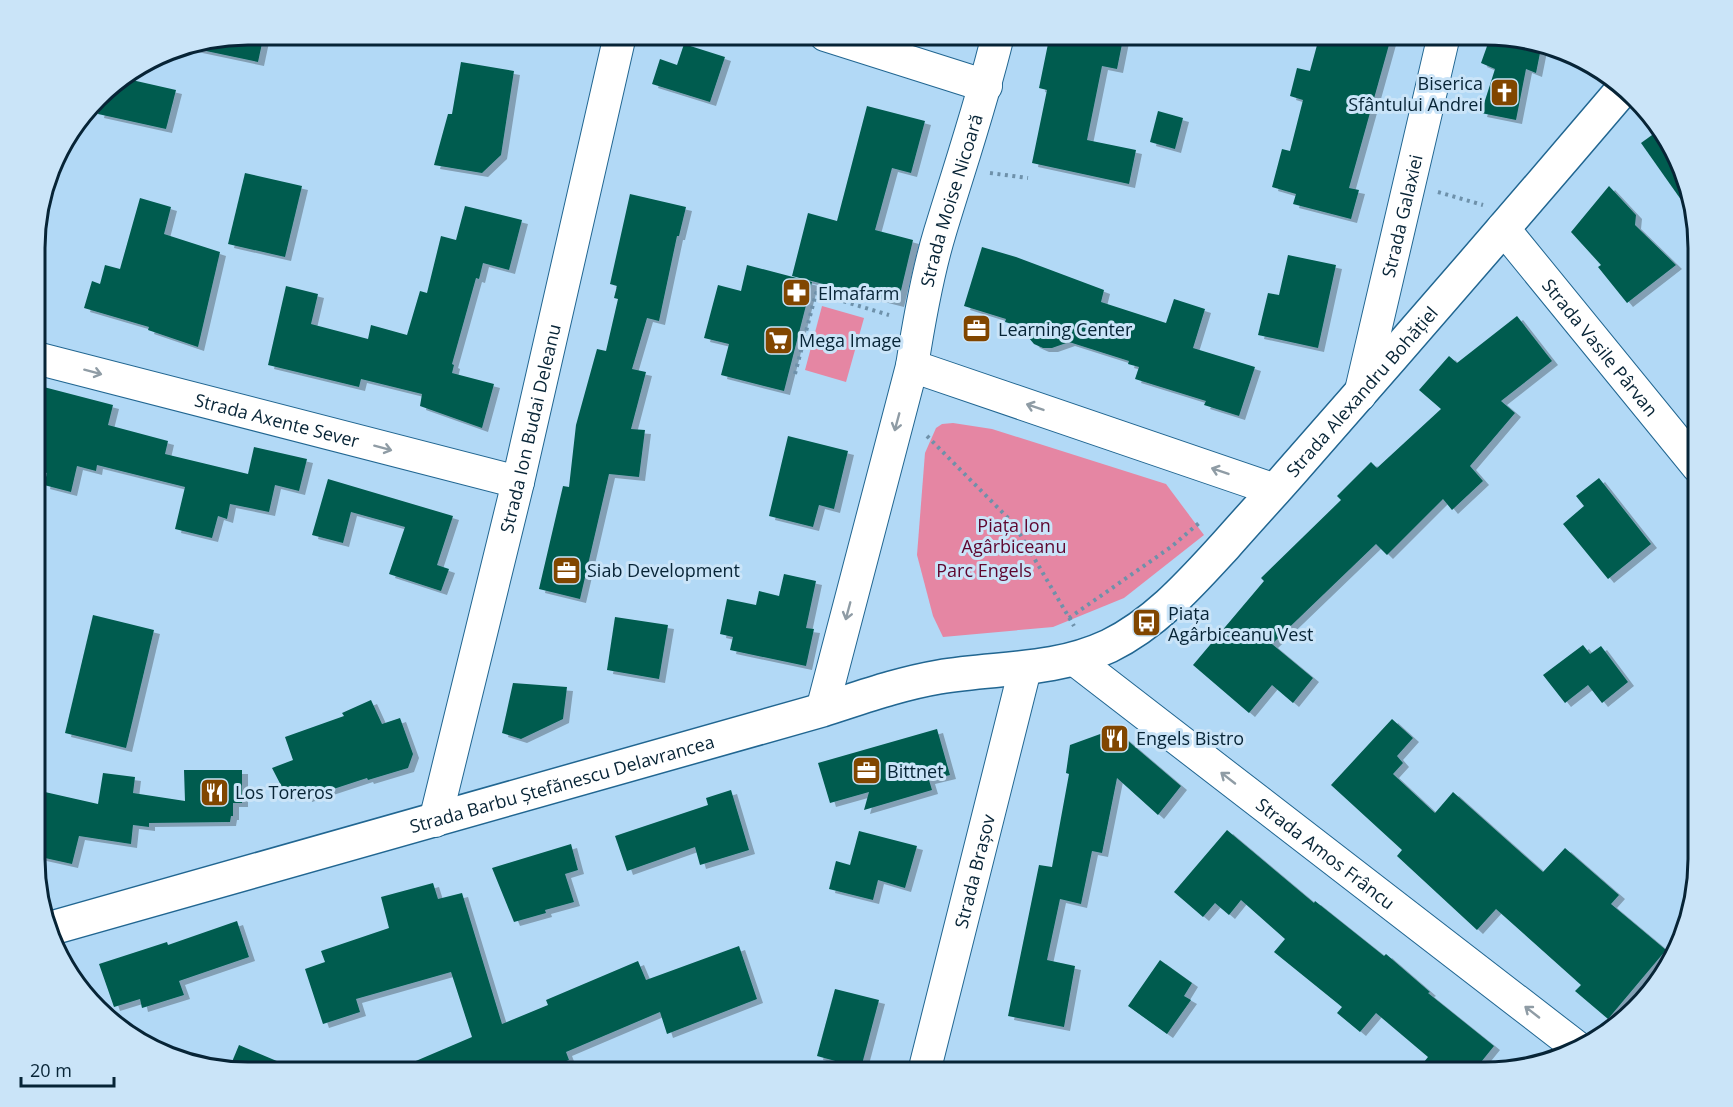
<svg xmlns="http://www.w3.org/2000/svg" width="1733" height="1107" viewBox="0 0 1733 1107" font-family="'Open Sans',sans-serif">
<defs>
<filter id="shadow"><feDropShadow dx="6" dy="4" stdDeviation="0" flood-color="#0004"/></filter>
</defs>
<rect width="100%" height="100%" fill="#b2d9f6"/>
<!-- green -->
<g fill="#e586a3">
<path d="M822 306 864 318 846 382 805 370Z"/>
<path d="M953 423 992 429 1166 484 1204 535 1124 598 1053 627 943 637 933 616 917 555 925 453 936 428 942 424Z"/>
</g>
<!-- building -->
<g fill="#005b4f" filter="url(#shadow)">
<path d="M248 34H264L258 62 187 47Z"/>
<path d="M1050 34H1124L1117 69 1102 66 1087 140 1136 150 1129 184 1032 163 1047 90 1039 88Z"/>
<path d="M1320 34H1392L1349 188 1359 190 1351 219 1293 204 1296 194 1272 187 1282 149 1290 151 1303 100 1290 96 1297 68 1310 71Z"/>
<path d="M1491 35 1542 43 1536 73 1526 69 1516 120 1481 113 1495 69 1481 63Z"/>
<path d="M684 44 725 57 710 102 652 84 660 59 677 65Z"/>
<path d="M461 62 514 71 501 155 482 173 434 165 448 114H452Z"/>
<path d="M123 78 176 90 166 129 98 114 103 93 107 88Z"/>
<path d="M867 106 925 121 911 173 892 168 875 230 913 240 898 303 792 276 808 213 837 221Z"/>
<path d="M1158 111 1183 118 1175 149 1150 142Z"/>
<path d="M1659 130 1670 141 1688 202 1684 204 1641 143Z"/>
<path d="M245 173 302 186 285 257 228 244Z"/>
<path d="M1609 186 1636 215 1635 225 1676 265 1627 303 1598 267 1601 265 1571 232Z"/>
<path d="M630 194 686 207 679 236H677L659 321 647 318 632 369 646 372 631 429 645 430 639 477 609 474 580 599 539 589 563 486 569 487 576 425 597 349 606 351 618 299 614 298 617 286 610 284Z"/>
<path d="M140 198 171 207 164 234 220 252 198 347 148 330 149 327 84 308 92 281 100 284 105 265 120 269Z"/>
<path d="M465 206 522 220 509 270 483 263 479 279 476 278 452 364 454 365 452 373 494 384 482 428 420 406 422 394 361 379 359 387 268 365 286 286 318 294 311 324 368 339 371 325 407 335 420 291 427 293 441 236 456 240Z"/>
<path d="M982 247 1016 257 1104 290 1101 302 1166 323 1174 299 1205 309 1193 348 1255 367 1239 416 1204 405 1206 401 1135 379 1139 367 1128 364 1129 361 1069 342 1052 348H1043L1034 344 1019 326 1005 322 1006 319 964 306Z"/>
<path d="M1288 255 1336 265 1318 348 1258 335 1268 293 1279 295Z"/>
<path d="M747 265 812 282 784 391 721 375 729 344 704 338 718 285 741 291Z"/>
<path d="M1517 316 1552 361 1501 401 1515 413 1470 466 1483 481 1452 510 1443 499 1387 555 1376 544 1272 644 1313 678 1293 703 1272 685 1249 713 1193 665 1264 581 1261 578 1341 500 1337 496 1371 462 1377 468 1441 409 1419 390 1449 356 1457 363Z"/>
<path d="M36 385 113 405 108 425 168 441 165 454 248 474 254 447 307 459 299 491 275 485 269 512 230 504 227 519 218 516 212 538 175 529 185 487 97 465 96 471 77 466 71 492 44 485 47 473 36 470Z"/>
<path d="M788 436 848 451 834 509 819 505 813 527 769 516Z"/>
<path d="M1599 478 1651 544 1608 579 1563 524 1584 506 1576 496Z"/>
<path d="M328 479 453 516 437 565 449 569 441 591 389 574 405 527 351 512 343 543 312 535Z"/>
<path d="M784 574 816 581 806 628 814 629 806 666 730 650 733 637 720 634 727 599 756 605 759 591 779 596Z"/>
<path d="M93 615 154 630 126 748 65 733Z"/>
<path d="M615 617 668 625 659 679 607 670Z"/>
<path d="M1583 645 1590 654 1601 646 1628 682 1602 703 1588 685 1565 703 1543 675Z"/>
<path d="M513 683 567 687 563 719 521 739 502 733Z"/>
<path d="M371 700 382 724 400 718 413 754 408 768 368 780 367 778 306 798 304 792 287 797 272 768 293 760 285 737 344 716 342 713Z"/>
<path d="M1392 719 1413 738 1397 756 1403 763 1393 774 1435 813 1453 792 1543 872 1565 848 1619 895 1611 904 1666 950 1608 1019 1575 991 1581 985 1496 909 1477 930 1397 856 1402 850 1331 785Z"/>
<path d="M937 729 950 775 929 780 932 790 864 810 869 792 830 803 818 763Z"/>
<path d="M1114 729 1181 786 1158 815 1117 778 1102 853 1092 851 1081 904 1060 899 1047 960 1075 966 1064 1027 1008 1016 1039 865 1052 867 1069 774 1066 773 1070 745Z"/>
<path d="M184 770H242V803H233V816H231L230 822 149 823V827L133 825 131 844 79 836 72 864 36 856V790L98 804 103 773 135 777 133 793 185 801Z"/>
<path d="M731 790 749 850 700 865 695 847 627 871 615 836 708 805 706 798Z"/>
<path d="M1227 830 1314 903 1315 901 1384 956 1386 954 1430 992 1428 993 1494 1046 1473 1072H1416L1428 1057 1376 1013 1360 1032 1337 1013 1342 1007 1274 952 1285 939 1241 900 1229 915 1215 903 1203 917 1174 892Z"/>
<path d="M859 831 917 846 905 888 878 880 873 900 829 889 836 861 850 865Z"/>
<path d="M571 844 578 870 565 874 574 902 545 910 546 913 514 922 492 868Z"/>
<path d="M433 883 438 899 462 893 502 1024 548 1005 546 1000 638 961 646 980 739 946 757 999 667 1034 660 1012 566 1052 569 1060 537 1072H390L472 1037 451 972 356 999 360 1012 323 1024 305 969 325 962 321 951 389 928 381 897Z"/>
<path d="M237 921 249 957 179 981 184 995 142 1008 140 999 114 1007 99 964 167 942 168 945Z"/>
<path d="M1160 960 1192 983 1184 996 1191 1000 1167 1034 1128 1006Z"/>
<path d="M835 989 879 1000 861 1068 817 1056Z"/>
<path d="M239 1045 303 1072H248L229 1069Z"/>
</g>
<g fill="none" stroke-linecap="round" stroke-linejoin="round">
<defs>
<g id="street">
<path d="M825 35 986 86"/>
<path id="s1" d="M1503 228 1698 467"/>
<path id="s2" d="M36 358 518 482"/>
<path d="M912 366 1275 490"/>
<path id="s3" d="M1360 395 1444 35"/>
<path id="s4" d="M1074 659 1578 1048"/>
<path id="s5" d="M822 710 912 366C919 321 927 275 940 232 960 166 982 102 998 35"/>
<path id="s6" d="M435 821 518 482 620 35"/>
<path id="s7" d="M924 1072 1025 669"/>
</g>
<g id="secondary">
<path id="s8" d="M52 928 822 710C860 698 898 684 939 677 998 667 1053 672 1109 646 1156 623 1191 583 1225 546 1247 521 1270 496 1292 471 1403 345 1513 218 1622 90"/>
</g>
</defs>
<!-- street casing -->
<use href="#street" stroke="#216691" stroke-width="34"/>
<!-- secondary casing -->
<use href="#secondary" stroke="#216691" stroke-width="36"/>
<!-- path -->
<g stroke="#6e91aa" stroke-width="4" stroke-dasharray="3 4.5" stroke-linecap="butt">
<path d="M990 173 1028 178"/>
<path d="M1438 192 1483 205"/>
<path d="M795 374 816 293 889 315"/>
<path d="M927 436 1014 524 1074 626"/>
<path d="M1069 618 1171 547 1199 523"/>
</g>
<!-- street -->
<use href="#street" stroke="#fff" stroke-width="32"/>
<!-- secondary -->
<use href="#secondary" stroke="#fff" stroke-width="33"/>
</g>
<!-- one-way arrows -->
<defs><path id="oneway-shaft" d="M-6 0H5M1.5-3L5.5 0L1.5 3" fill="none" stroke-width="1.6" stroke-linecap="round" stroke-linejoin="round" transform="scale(1.5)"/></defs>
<g stroke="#8f9ca5">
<use href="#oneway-shaft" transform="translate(93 372) rotate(15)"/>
<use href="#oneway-shaft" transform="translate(1035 407) rotate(-161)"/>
<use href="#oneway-shaft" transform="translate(897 422) rotate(105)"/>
<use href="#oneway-shaft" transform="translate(383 448) rotate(15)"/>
<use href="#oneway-shaft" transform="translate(1220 471) rotate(-161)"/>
<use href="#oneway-shaft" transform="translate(848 611) rotate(105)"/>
<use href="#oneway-shaft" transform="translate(1228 778) rotate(-142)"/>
<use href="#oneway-shaft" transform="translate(1532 1012) rotate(-142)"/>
</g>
<!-- icons -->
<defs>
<symbol id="church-square" viewBox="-11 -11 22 22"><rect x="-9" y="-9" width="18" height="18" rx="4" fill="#814600" stroke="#cae4f8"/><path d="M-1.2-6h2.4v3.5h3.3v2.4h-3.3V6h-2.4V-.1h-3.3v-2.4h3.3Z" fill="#fff"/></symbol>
<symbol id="pharmacy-square" viewBox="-11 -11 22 22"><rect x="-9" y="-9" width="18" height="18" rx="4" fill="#814600" stroke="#cae4f8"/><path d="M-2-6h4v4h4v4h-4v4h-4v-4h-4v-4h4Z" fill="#fff"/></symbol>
<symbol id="office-square" viewBox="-11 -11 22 22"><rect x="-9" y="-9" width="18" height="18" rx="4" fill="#814600" stroke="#cae4f8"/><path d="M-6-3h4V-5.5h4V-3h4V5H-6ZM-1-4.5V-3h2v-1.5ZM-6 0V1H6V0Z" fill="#fff"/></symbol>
<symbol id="supermarket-square" viewBox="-11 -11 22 22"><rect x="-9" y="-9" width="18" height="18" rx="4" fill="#814600" stroke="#cae4f8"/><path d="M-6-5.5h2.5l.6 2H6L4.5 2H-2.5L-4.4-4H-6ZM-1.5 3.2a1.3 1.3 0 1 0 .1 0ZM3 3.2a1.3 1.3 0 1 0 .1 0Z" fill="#fff"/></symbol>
<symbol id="bus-square" viewBox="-11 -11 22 22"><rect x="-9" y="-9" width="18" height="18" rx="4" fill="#814600" stroke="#cae4f8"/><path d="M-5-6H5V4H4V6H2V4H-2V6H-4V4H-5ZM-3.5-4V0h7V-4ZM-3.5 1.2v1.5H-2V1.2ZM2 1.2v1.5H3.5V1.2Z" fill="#fff"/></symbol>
<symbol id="restaurant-square" viewBox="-11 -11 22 22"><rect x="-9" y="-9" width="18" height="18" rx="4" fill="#814600" stroke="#cae4f8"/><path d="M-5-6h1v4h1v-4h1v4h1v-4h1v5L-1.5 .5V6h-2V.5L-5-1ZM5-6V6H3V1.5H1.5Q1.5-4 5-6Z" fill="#fff"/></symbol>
</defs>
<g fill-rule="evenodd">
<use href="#church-square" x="1488" y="76" width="33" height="33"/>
<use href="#pharmacy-square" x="780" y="276" width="33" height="33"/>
<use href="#office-square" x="960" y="312" width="33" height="33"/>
<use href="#supermarket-square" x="762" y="324" width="33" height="33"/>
<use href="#office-square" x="550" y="554" width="33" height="33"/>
<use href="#bus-square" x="1130" y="606" width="33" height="33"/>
<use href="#restaurant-square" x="1098" y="722" width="33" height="33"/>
<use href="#office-square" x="850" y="754" width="33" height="33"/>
<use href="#restaurant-square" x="198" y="776" width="33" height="33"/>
</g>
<g text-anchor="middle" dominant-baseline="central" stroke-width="6" stroke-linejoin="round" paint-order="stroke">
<!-- poi labels -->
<g font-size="18" fill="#072436" stroke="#cae4f8" text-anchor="start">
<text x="1483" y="83" text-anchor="end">Biserica<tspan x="1483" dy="21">Sfântului Andrei</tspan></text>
<text x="818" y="293">Elmafarm</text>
<text x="998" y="329">Learning Center</text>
<text x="799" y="340">Mega Image</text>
<text x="587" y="570">Siab Development</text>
<text x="1168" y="613">Piața<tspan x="1168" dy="21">Agârbiceanu Vest</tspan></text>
<text x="1136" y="738">Engels Bistro</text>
<text x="887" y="771">Bittnet</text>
<text x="235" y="792">Los Toreros</text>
</g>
<!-- street labels -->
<g font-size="18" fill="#072436" stroke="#cae4f8">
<text stroke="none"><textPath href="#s5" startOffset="526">Strada Moise Nicoară</textPath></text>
<text stroke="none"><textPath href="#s3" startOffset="184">Strada Galaxiei</textPath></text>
<text stroke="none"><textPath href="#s1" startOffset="154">Strada Vasile Pârvan</textPath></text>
<text stroke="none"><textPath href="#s8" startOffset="1456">Strada Alexandru Bohățiel</textPath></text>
<text stroke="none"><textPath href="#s2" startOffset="249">Strada Axente Sever</textPath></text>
<text stroke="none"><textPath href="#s6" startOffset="404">Strada Ion Budai Deleanu</textPath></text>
<text stroke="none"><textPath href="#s8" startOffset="530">Strada Barbu Ștefănescu Delavrancea</textPath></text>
<text stroke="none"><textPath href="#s4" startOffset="318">Strada Amos Frâncu</textPath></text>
<text stroke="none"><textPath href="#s7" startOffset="207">Strada Brașov</textPath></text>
</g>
<!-- park labels -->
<g font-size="18" fill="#5e062f" stroke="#cae4f8">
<text x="1014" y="525">Piața Ion<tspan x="1014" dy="21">Agârbiceanu</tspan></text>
<text x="984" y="570">Parc Engels</text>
</g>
</g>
<!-- crop -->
<path d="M0 0H1733V1107H0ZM248 45H1485A203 203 0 0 1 1688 248V859A203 203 0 0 1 1485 1062H248A203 203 0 0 1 45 859V248A203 203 0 0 1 248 45Z" fill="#cae4f8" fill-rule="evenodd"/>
<path fill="none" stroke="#072436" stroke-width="3" d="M248 45H1485A203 203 0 0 1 1688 248V859A203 203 0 0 1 1485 1062H248A203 203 0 0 1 45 859V248A203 203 0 0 1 248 45Z"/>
<!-- scale -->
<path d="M21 1077v9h93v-9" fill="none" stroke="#072436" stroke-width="3"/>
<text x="30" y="1077" font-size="18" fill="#072436" stroke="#cae4f8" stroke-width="4.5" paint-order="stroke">20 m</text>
</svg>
